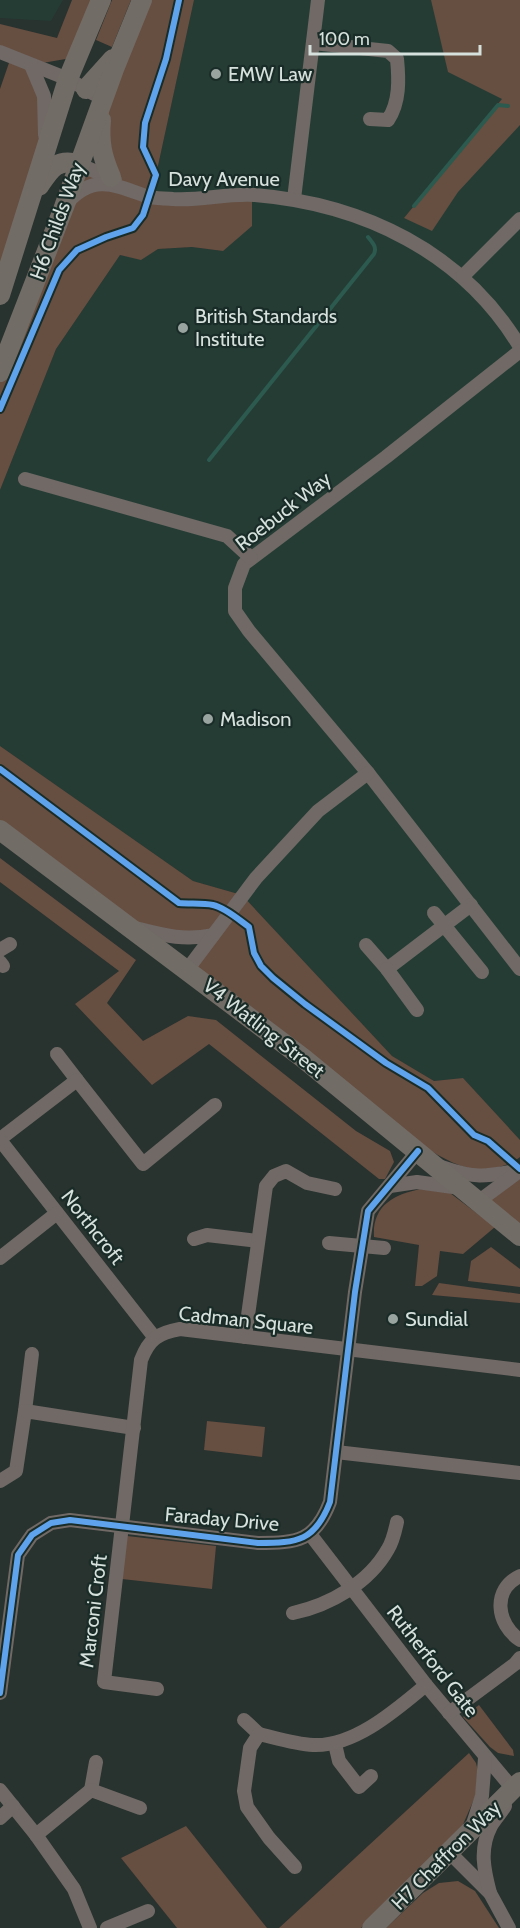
<svg xmlns="http://www.w3.org/2000/svg" width="520" height="1928" viewBox="0 0 520 1928" font-family="Cabin,sans-serif">
<rect width="100%" height="100%" fill="#28322f"/>
<!-- built -->
<g fill="#253c35">
<path d="M0 0H63L51 21 0 18Z"/>
<path d="M194 0H436L520 110V1140L463 1078 434 1081 392 1056 242 895 193 881 0 746V490L56 349 120 255 141 259 158 249 192 247 223 251 148 197 156 175Z"/>
</g>
<!-- green -->
<g fill="#664e41">
<path d="M72 0H101L77 57 31 65 46 112 0 295V89L11 57 0 52V24L57 38Z"/>
<path d="M112 0H131L112 47 96 40Z"/>
<path d="M142 0H194L156 175 149 197 252 195V226L223 251 192 247 158 249 141 260 120 255 56 349 0 490V371L78 164 110 177 99 141Z"/>
<path d="M431 0H520V125L458 192 432 231 404 218 502 99 448 72Z"/>
<path d="M0 746 193 881 242 895 392 1056 434 1081 463 1078 520 1140V1157C507 1167 484 1173 468 1168 426 1156 392 1119 358 1094 302 1052 244 1011 187 970L212 936 130 927 0 830Z"/>
<path d="M0 858 136 960 107 1003 143 1041 188 1016 216 1020 356 1131 390 1151 394 1162 385 1179H379L209 1044 152 1085 75 1004 119 971 0 882Z"/>
<path d="M520 1170V1236L479 1201Z"/>
<path d="M420 1189 450 1193 495 1227 463 1254 440 1251 437 1276 422 1286H415L419 1245 374 1237C372 1206 393 1195 420 1189Z"/>
<path d="M491 1247 520 1269V1287L468 1281 471 1261Z"/>
<path d="M439 1283 520 1294V1303L432 1295Z"/>
<path d="M207 1421 265 1427 262 1457 204 1450Z"/>
<path d="M127 1536 216 1546 212 1589 122 1579Z"/>
<path d="M479 1705 513 1750 514 1756 498 1753 490 1747 463 1717Z"/>
<path d="M469 1753 476 1763 479 1775 475 1797 461 1829 361 1928H279Z"/>
<path d="M186 1826 267 1928H177L121 1858Z"/>
<path d="M458 1881 475 1891 499 1928H386L423 1893 439 1883Z"/>
</g>
<g fill="none" stroke-linecap="round" stroke-linejoin="round">
<!-- stream -->
<g stroke="#2c5a4e" stroke-width="4">
<path d="M414 206 498 105 508 106"/>
<path d="M209 460 374 254C377 247 373 243 368 237"/>
</g>
<!-- street -->
<g stroke="#706965" stroke-width="14">
<path d="M313 43 388 51 397 59C399 79 400 102 388 120L370 119"/>
<path d="M0 52 68 79 94 94"/>
<path d="M31 65 44 96 45 135"/>
<path d="M78 164 115 180"/>
<path d="M294 199 318 0"/>
<path d="M68 202C93 174 115 185 146 196 154 199 164 198 173 199 200 201 228 193 255 195 363 204 463 252 520 347"/>
<path d="M463 276 520 219"/>
<path d="M520 351 386 457 244 564 235 588V611L249 631 368 773 520 969"/>
<path d="M25 479 227 536 251 558"/>
<path d="M434 913 482 972"/>
<path d="M135 928C163 935 183 941 213 935"/>
<path d="M366 945 387 969 471 905"/>
<path d="M0 950 10 944"/>
<path d="M0 962 3 966"/>
<path d="M387 969 417 1010"/>
<path d="M187 970 256 878 318 811 368 773"/>
<path d="M57 1054 77 1080"/>
<path d="M0 1139 77 1080 143 1164 215 1105"/>
<path d="M0 1140 155 1338"/>
<path d="M442 1167C477 1179 484 1177 520 1170"/>
<path d="M390 1186 417 1182 460 1188"/>
<path d="M479 1201 518 1172"/>
<path d="M194 1239 207 1235 258 1241"/>
<path d="M329 1243 384 1248"/>
<path d="M0 1258 57 1213"/>
<path d="M245 1337 266 1186 274 1176 286 1171 307 1183 335 1189"/>
<path d="M25 1411 32 1354"/>
<path d="M336 1452 520 1473"/>
<path d="M0 1481 16 1471 25 1411 134 1428"/>
<path d="M310 1534 426 1685 513 1789"/>
<path d="M520 1576C492 1589 496 1624 520 1640"/>
<path d="M293 1613C330 1605 369 1583 388 1549 393 1541 395 1531 397 1522"/>
<path d="M157 1689 104 1682 141 1360C149 1339 158 1333 180 1329L520 1370"/>
<path d="M0 1693 18 1555 32 1535 51 1523 70 1520 258 1543C298 1543 315 1541 330 1502L355 1292 368 1211 418 1151"/>
<path d="M449 1713 515 1664 520 1658"/>
<path d="M244 1720 259 1734"/>
<path d="M335 1744 339 1761 359 1787 371 1776"/>
<path d="M0 1790 36 1835 74 1889 90 1928"/>
<path d="M91 1790 96 1762"/>
<path d="M0 1818 13 1806"/>
<path d="M472 1827 482 1796 485 1758"/>
<path d="M36 1835 91 1790 140 1808"/>
<path d="M449 1852 490 1893 509 1928"/>
<path d="M295 1867 269 1838 247 1807 244 1791 250 1748 259 1734C276 1738 296 1744 313 1745 354 1747 396 1710 426 1685"/>
<path d="M490 1893C484 1870 479 1849 491 1826 495 1819 501 1813 505 1806"/>
<path d="M107 1928 148 1911"/>
</g>
<!-- secondary -->
<g stroke="#726c66" stroke-width="20">
<path d="M86 89 113 59"/>
<path d="M101 120C99 143 102 156 111 177"/>
<path d="M39 186C50 170 56 158 78 164"/>
<path d="M0 295 68 79 101 0"/>
<path d="M0 372 64 207 114 69 142 0"/>
<path d="M0 830 303 1058 520 1236"/>
<path d="M372 1928 520 1782"/>
</g>
<defs>
<g id="cycleway">
<path d="M0 409 59 270 77 250 106 237 133 228 143 215 156 175 143 147 145 123 166 59 179 0"/>
<path d="M0 769 179 903C190 904 203 903 213 905 226 908 239 920 249 927L254 953 261 966 273 978 305 1004 386 1063 428 1088 474 1135 488 1141 520 1169"/>
<path d="M0 1693 18 1555 32 1535 51 1523 70 1520 258 1543C298 1543 315 1541 330 1502L355 1292 368 1211 418 1151"/>
</g>
</defs>
<!-- cycleway casing -->
<use href="#cycleway" stroke="#1a2c27" stroke-width="10"/>
<!-- cycleway -->
<use href="#cycleway" stroke="#60a3ed" stroke-width="6"/>
</g>
<!-- markers -->
<g fill="#99a4a0" stroke="#1a2c27" stroke-width="2">
<circle cx="216" cy="74" r="6"/>
<circle cx="183" cy="328" r="6"/>
<circle cx="208" cy="719" r="6"/>
<circle cx="393" cy="1319" r="6"/>
</g>
<g text-anchor="middle" dominant-baseline="central" stroke-width="4.5" stroke-linejoin="round" paint-order="stroke">
<!-- poi labels -->
<g font-size="20" fill="#d6e1dd" stroke="#1a2c27" text-anchor="start">
<text x="228" y="74">EMW Law</text>
<text x="195" y="316">British Standards<tspan x="195" dy="23">Institute</tspan></text>
<text x="220" y="719">Madison</text>
<text x="405" y="1319">Sundial</text>
</g>
<!-- street labels -->
<g font-size="20" fill="#d6e1dd" stroke="#1a2c27">
<text x="224" y="179">Davy Avenue</text>
<text transform="translate(57 221) rotate(-70)">H6 Childs Way</text>
<text transform="translate(283 511) rotate(-38)">Roebuck Way</text>
<text transform="translate(264 1028) rotate(38)">V4 Watling Street</text>
<text transform="translate(93 1227) rotate(52)">Northcroft</text>
<text transform="translate(246 1320) rotate(6)">Cadman Square</text>
<text transform="translate(222 1519) rotate(5)">Faraday Drive</text>
<text transform="translate(93 1611) rotate(-83)">Marconi Croft</text>
<text transform="translate(433 1661) rotate(52)">Rutherford Gate</text>
<text transform="translate(446 1855) rotate(-45)">H7 Chaffron Way</text>
</g>
</g>
<!-- scale -->
<path d="M310 45v9h170v-9" fill="none" stroke="#d6e1dd" stroke-width="3"/>
<text x="319" y="45" font-size="18" fill="#d6e1dd" stroke="#1a2c27" stroke-width="4.5" paint-order="stroke">100 m</text>
</svg>
